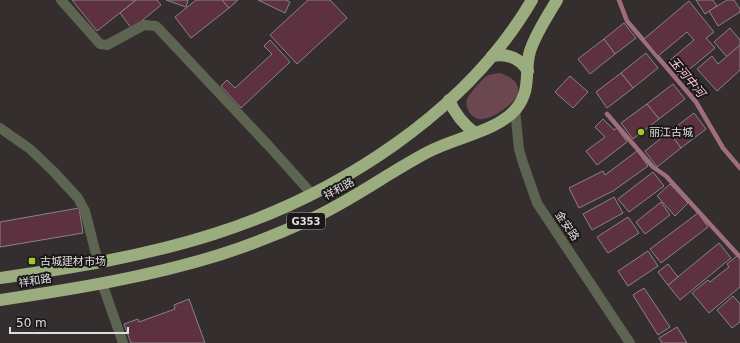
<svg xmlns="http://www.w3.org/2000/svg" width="740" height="343" viewBox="0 0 740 343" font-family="'DejaVu Sans','Noto Sans SC',sans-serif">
<rect width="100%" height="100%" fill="#342e2f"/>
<!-- green -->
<path fill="#6b4751" d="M499 73C509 75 523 84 517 96 511 106 490 121 478 119 470 117 463 105 468 97 471 92 482 79 487 76 490 74 494 74 499 73Z"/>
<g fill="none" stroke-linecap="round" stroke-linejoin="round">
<!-- stream -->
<g stroke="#9f6d7b" stroke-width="4.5">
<path d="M619 0 627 21 696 102 723 148 740 168"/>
<path d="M607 114 653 167 666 176 740 257"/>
</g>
</g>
<!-- building -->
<g fill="#5d313f" stroke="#8a8384">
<path d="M72 0H136L97 31Z"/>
<path d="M136 0H157L161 5 132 29 120 13Z"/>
<path d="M166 0H188L186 7Z"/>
<path d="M196 0H222L229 8 191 38 175 17Z"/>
<path d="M222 0H238L229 8Z"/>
<path d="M258 0H286L290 2 285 13Z"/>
<path d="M308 0H330L347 18 297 64 270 35Z"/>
<path d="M696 0H713L717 6 705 14Z"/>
<path d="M727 0H734L740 9V12L718 26 709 11Z"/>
<path d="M689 1 714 32 706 38 715 48 680 77 668 62 694 40 687 32 658 56 644 39Z"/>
<path d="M624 23 636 38 615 54 604 39Z"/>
<path d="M730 28 740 40V45L727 57 714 42Z"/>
<path d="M604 39 615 54 590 74 578 59Z"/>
<path d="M270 40 290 62 241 108 221 86 227 80 235 88 272 54 264 46Z"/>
<path d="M740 45V70L717 91 697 69 712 56 718 64Z"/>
<path d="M646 53 658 68 633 88 621 73Z"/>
<path d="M621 73 633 88 607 108 596 92Z"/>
<path d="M570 76 588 92 573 108 555 92Z"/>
<path d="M673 84 685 99 659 119 647 104Z"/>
<path d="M647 104 659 119 633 139 621 123Z"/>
<path d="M694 113 706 129 681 148 669 132Z"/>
<path d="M603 119 614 130 617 128 627 142 597 165 586 151 605 137 595 127Z"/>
<path d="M669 132 681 148 657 167 645 151Z"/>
<path d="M637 151 648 166 613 191 579 208 569 188 603 171 605 175Z"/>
<path d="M653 172 664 186 629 212 618 199Z"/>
<path d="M670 184 688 203 675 216 657 196Z"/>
<path d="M614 197 623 213 592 230 583 214Z"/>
<path d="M661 202 670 215 645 234 636 222Z"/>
<path d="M79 208 83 233 0 247V222Z"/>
<path d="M698 213 708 227 661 263 650 249Z"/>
<path d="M628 217 639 233 608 253 597 237Z"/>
<path d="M719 243 731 258 680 300 668 285Z"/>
<path d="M648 251 658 266 628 286 618 271Z"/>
<path d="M737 256 740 259V287L709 313 692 293 708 280 710 282 729 267 727 264Z"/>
<path d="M668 264 678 277 668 285 658 272Z"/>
<path d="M644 288 670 327 658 335 633 295Z"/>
<path d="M733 296 740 304V322L732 328 717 310Z"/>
<path d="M189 299 205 343H131L124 324 138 319 139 322 175 309 174 305Z"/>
<path d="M677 327 687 343H662L659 338Z"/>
</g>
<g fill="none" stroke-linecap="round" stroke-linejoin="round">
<!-- minor -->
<g stroke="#5d6452" stroke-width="10">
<path d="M61 0 100 44 107 45 144 25 156 26 158 28 268 145 312 194"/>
<path d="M515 110 519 149 523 163 537 203 630 343"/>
<path d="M0 128 30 149 53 171 78 198 85 211 98 262"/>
<path d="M102 283 123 343"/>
</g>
<!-- highway -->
<g stroke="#9bac7e" stroke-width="12">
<path d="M492 56C507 53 519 57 528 71"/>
<path d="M449 100C455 114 463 124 475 133"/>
<path d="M0 278C72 268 145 256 214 234 337 195 466 113 532 0"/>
<path d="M0 300C74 289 148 277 219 255 250 245 281 233 311 219 352 200 388 173 428 152 456 137 496 132 516 109 532 89 524 72 530 51 536 33 547 17 557 0"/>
</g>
</g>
<!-- markers -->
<g fill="#a0ca2c" stroke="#1a1718" stroke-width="1.5">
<circle cx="641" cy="132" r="4"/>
<rect x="28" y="257" width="8" height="8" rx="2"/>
</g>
<g text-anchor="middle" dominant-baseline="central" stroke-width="4" stroke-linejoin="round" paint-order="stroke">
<!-- shield labels -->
<rect fill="#1a1718" stroke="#a5a1a2" stroke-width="1" x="287" y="213" width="38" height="16" rx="3"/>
<g font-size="10" font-weight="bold" fill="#e0dcdd">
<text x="306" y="221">G353</text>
</g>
<!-- poi labels -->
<g font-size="11" fill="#e0dcdd" stroke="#1a1718" text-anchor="start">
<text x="649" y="132">丽江古城</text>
<text x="40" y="261">古城建材市场</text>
</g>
<!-- street labels -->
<g font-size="11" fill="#e0dcdd" stroke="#1a1718">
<text transform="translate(339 189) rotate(-29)">祥和路</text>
<text transform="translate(567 226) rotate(56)">金安路</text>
<text transform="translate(35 281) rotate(-9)">祥和路</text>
</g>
<!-- water labels -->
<g font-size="12" font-style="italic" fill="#f6c5d2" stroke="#1a1718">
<text transform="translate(687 77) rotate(50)">玉河中河</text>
</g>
</g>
<!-- scale -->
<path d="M10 327v6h118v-6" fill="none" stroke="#e0dcdd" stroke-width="2"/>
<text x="16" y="327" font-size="12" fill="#e0dcdd" stroke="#1a1718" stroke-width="3" paint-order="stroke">50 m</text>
</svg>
